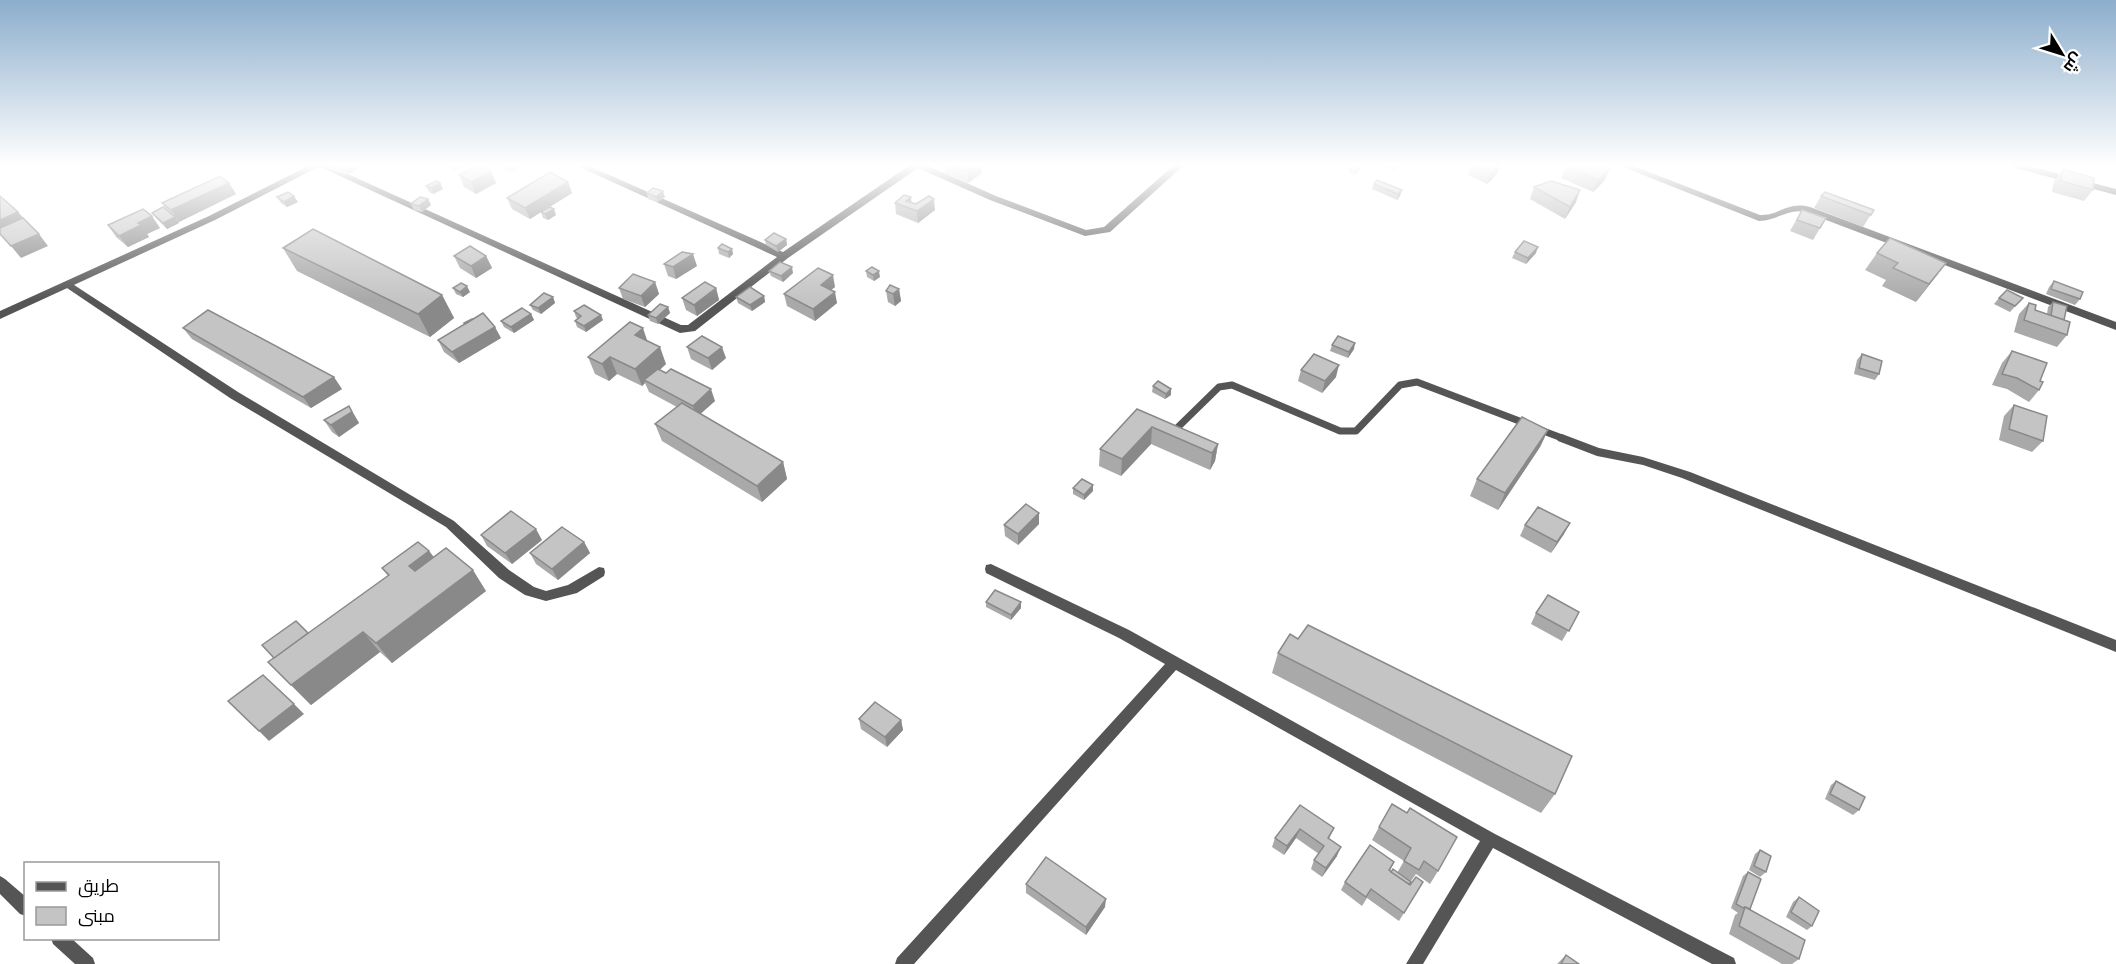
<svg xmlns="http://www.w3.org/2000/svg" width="2116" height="964" viewBox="0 0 2116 964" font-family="'DM Sans',Cairo,sans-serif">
<rect width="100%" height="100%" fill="#fff"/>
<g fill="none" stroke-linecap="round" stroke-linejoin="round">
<!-- service -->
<g stroke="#555" stroke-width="7">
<path d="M1176 429 1219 387 1232 385 1340 431H1356L1400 385 1417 382 1527 424"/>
<path d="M1538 429 1562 438"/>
</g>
<!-- minor -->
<g fill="#555" fill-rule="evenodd">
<path d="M316 165H328L681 325H688L777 257 575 165H587L783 252 910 165H926L996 196 1086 230 1104 227 1174 165H1184L1110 232 1085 236 990 200 918 168 788 258 695 331 680 333Z"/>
<path d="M1618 165H1631L1760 215C1780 216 1786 201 1810 207L2116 322V330L1805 212C1788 208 1776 221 1759 221Z"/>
<path d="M2010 165H2025L2116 189V195L2012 167Z"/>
<path d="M68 281 238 392 454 521 509 570 534 587 546 591 568 585 599 567 604 568 605 572 604 576 577 593 546 601 525 595 499 578 446 527 230 398 64 286 63 284Z"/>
<path d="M1562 434 1599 448 1643 457 1690 472 2116 640V652L1682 478 1643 465 1597 456 1558 441 1556 438 1558 435Z"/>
<path d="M991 564 1129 630 1495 834 1734 958 1736 964H1712L1493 848 1423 964H1406L1480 841 1176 670 914 964H895L897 958 1165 664 1119 638 986 573 985 569 986 565Z"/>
<path d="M0 876 5 879 26 897V916L20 914 0 894Z"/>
<path d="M51 938H71L93 958 95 964H75L53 944Z"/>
</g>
<!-- tertiary -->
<path fill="#555" fill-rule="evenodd" d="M310 165H322L215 220 0 319V311L209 216Z"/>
</g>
<!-- wall -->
<g fill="#a9a9a9">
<path d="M329 165H355L357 169 348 175 331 170Z"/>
<path d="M448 165H465L455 170Z"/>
<path d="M503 165H520V166L512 172 504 169Z"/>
<path d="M945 165H982V173L968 183 945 173Z"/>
<path d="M1343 165H1364L1355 175 1348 171 1349 167Z"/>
<path d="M1381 165H1400L1394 170Z"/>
<path d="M1471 165H1500L1497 174 1487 184 1468 175Z"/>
<path d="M1566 166 1605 180 1593 192 1561 178Z"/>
<path d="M2063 169 2093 190 2084 201 2052 192 2054 181Z"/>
<path d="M491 171 496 183 476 194 464 187 459 175Z"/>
<path d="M568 182 572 193 550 207 556 215 548 220 543 218 541 212 530 219 512 209 507 198Z"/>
<path d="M229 183 236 194 179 222 177 221 179 223 167 229 156 218 152 213 167 211 162 203Z"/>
<path d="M440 183 443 189 433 194 429 192 426 186Z"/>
<path d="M1374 184 1402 190 1400 196 1397 200 1372 189Z"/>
<path d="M1534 187 1580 190 1576 202 1565 219 1530 199Z"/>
<path d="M647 193 665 197 658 202 648 199Z"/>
<path d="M1821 196 1874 210 1863 227 1814 208Z"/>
<path d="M277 197 298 202 287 207 281 203Z"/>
<path d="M428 199 431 205 422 212 414 210 411 204Z"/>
<path d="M895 203H912L935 210 918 223 896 214Z"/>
<path d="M1802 210 1826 218 1813 240 1790 231Z"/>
<path d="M108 225 160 228 147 234 149 237 128 247 116 237Z"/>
<path d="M786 239 787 245 778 252 766 245 765 240Z"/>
<path d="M283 248 442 295 454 318 430 337 297 271Z"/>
<path d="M718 248 732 249 733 254 729 258 719 254Z"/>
<path d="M1515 252 1536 253 1526 264 1512 258Z"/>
<path d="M1877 253 1946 263 1916 302 1882 286 1886 280 1865 270Z"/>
<path d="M454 256H486L492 268 476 278 460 268Z"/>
<path d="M664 264 697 266 676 279 668 276Z"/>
<path d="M769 271 793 273 783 282 771 276Z"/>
<path d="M866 271 880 277 874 281 867 277Z"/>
<path d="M2054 281 2080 299 2075 305 2046 294 2049 287Z"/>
<path d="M655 282 659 294 645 307 623 299 619 288Z"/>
<path d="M835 287 831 290 837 303 815 321 787 306 784 294Z"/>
<path d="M453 288 470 292 463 297 456 294Z"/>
<path d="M716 288 719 300 697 316 686 310 682 298Z"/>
<path d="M899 289 901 301 895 306 888 302 886 291Z"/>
<path d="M764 296 765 302 752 311 738 303 736 297Z"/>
<path d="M553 297 555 303 541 314 533 310 530 305Z"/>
<path d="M1999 298 2018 303 2010 312 1994 304Z"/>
<path d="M2053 302 2064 320 2067 335 2057 347 2014 332 2019 314 2029 303 2035 310 2047 314 2048 307Z"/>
<path d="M668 307 670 313 658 324 650 321 648 315Z"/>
<path d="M574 311 603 320 586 332 577 327 575 321 578 319 576 317Z"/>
<path d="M531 314 534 320 514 333 504 327 501 321Z"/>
<path d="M183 328 342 389 311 408 192 339Z"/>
<path d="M501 338 459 363 444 352 438 340Z"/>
<path d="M648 341 666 364 659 370 715 401 700 414 783 462 787 479 762 502 662 441 655 424 677 407 649 392 645 383 642 386 617 374 609 381 595 374 588 357Z"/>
<path d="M1332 345 1354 349 1348 358 1330 351Z"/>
<path d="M687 347 726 358 712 370 691 359Z"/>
<path d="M2012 351 2040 381 2039 390 2029 402 2007 389 1992 385 2002 363Z"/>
<path d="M1862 354 1879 374 1875 380 1854 374 1857 360Z"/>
<path d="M1301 370 1336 377 1322 393 1298 381Z"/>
<path d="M1153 386 1171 395 1165 399 1152 392Z"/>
<path d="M2014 405 2043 441 2032 452 1999 440 2004 416Z"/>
<path d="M349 406 359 423 339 437 332 432 324 420Z"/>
<path d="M1137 409 1218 444 1215 461 1210 470 1151 444 1121 476 1099 466 1100 449Z"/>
<path d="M1548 430 1540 447 1498 510 1470 496 1477 479Z"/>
<path d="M1073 488 1093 491 1084 500 1073 494Z"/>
<path d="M1039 524 1018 545 1005 536 1004 525Z"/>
<path d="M1525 525 1564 534 1551 553 1520 536Z"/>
<path d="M481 535 542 540 512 564 487 546Z"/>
<path d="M584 542 590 553 558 580 536 564 530 553Z"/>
<path d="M429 551 434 557 486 591 392 663 380 652 311 705 268 662 388 576 382 568Z"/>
<path d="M986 602 1021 608 1011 620 986 607Z"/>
<path d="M1579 612 1562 641 1531 624 1536 613Z"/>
<path d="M1278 653 1555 794 1541 813 1272 673Z"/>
<path d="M859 719 901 720 903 730 887 747 861 729Z"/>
<path d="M1836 781 1859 810 1853 815 1825 799 1831 785Z"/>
<path d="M1392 804 1438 871 1430 884 1416 874 1409 884 1410 885 1423 882 1399 921 1367 898 1362 906 1341 890 1345 882 1394 862 1390 871 1397 873 1404 861 1372 840 1379 827Z"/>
<path d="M1300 805 1334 828 1329 839 1337 856 1322 877 1311 869 1314 860 1319 854 1296 838 1284 855 1272 847 1275 838Z"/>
<path d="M1760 850 1766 872 1760 877 1749 870 1755 854Z"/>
<path d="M1748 872 1750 909 1799 959 1792 964H1782L1729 934 1735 915 1738 913 1731 908 1743 876Z"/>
<path d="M1026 884 1105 907 1086 935 1026 893Z"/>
<path d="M1799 897 1812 926 1807 930 1786 917 1793 902Z"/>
<path d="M1566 955 1579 964H1557Z"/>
</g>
<!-- shaded-wall -->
<g fill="#898989">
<path d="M265 165H272L267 168Z"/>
<path d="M352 165H355L357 169 348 175 345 170Z"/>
<path d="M453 165H465L455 170Z"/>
<path d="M511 165H520V166L512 172 509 166Z"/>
<path d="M977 165H982V173L968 183V171Z"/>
<path d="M1358 165H1364L1355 175Z"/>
<path d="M1395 165H1400L1394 170Z"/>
<path d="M1498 165H1500L1497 174 1487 184 1491 172Z"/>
<path d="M1610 168 1605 180 1593 192 1598 180Z"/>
<path d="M491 171 496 183 476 194 471 182Z"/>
<path d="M568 182 572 193 530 219 525 208Z"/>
<path d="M229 183 236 194 179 222 171 210Z"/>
<path d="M440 183 443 189 433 194 431 188Z"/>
<path d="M1402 190 1400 196 1397 200 1398 194Z"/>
<path d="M1580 190 1576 202 1565 219 1570 207Z"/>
<path d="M663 191 665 197 658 202 656 197Z"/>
<path d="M294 196 298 202 287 207 284 202Z"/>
<path d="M911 197 912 208 906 201Z"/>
<path d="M428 199 431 205 422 212 419 206Z"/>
<path d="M934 199 935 210 918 223 917 211Z"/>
<path d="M554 209 556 215 548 220 545 214Z"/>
<path d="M18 212 28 223 0 234V220Z"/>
<path d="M152 216 160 228 147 234 149 237 128 247 119 236 138 223Z"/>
<path d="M175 217 179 223 167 229 163 223Z"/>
<path d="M39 234 48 246 21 258 11 246Z"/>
<path d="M786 239 787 245 778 252 776 246Z"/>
<path d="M1538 247 1536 253 1526 264 1528 258Z"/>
<path d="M732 249 733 254 729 258 728 252Z"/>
<path d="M693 254 697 266 676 279 673 267Z"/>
<path d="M486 256 492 268 476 278 471 266Z"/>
<path d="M1946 263 1933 280 1916 302 1929 284Z"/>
<path d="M792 267 793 273 783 282 781 276Z"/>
<path d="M879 271 880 277 874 281 873 275Z"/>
<path d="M833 275 835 287 823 296 821 285Z"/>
<path d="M655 282 659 294 645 307 641 296Z"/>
<path d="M467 286 470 292 463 297 460 292Z"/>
<path d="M716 288 719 300 697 316 694 305Z"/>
<path d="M899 289 901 301 895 306 893 294Z"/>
<path d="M835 292 837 303 815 321 813 309Z"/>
<path d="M442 295 454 318 430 337 418 314Z"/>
<path d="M764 296 765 302 752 311 750 305Z"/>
<path d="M553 297 555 303 541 314 538 308Z"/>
<path d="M668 307 670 313 658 324 656 318Z"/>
<path d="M531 314 534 320 514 333 511 327Z"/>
<path d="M601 315 603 320 586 332 584 326Z"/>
<path d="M495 327 501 338 459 363 452 352Z"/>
<path d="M643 328 649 346 635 335Z"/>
<path d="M1355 343 1354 349 1348 358 1349 352Z"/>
<path d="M660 347 666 364 647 382 644 380 645 383 642 386 635 369Z"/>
<path d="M722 347 726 358 712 370 708 358Z"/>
<path d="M610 357 617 374 609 381 602 364Z"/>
<path d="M1339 365 1336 377 1322 393 1325 381Z"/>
<path d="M334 377 342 389 311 408 303 397Z"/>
<path d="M711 389 715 401 697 417 693 406Z"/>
<path d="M1171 389V395L1165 399 1166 394Z"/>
<path d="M349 406 359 423 339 437 331 425Z"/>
<path d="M1152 427 1151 444 1121 476 1122 459Z"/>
<path d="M1548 430 1540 447 1498 510 1505 493Z"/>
<path d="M1218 444 1215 461 1210 470 1212 453Z"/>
<path d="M783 462 787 479 762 502 757 486Z"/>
<path d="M1093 485V491L1084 500V495Z"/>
<path d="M1039 513V524L1018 545V534Z"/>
<path d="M1570 523 1564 534 1551 553 1557 542Z"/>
<path d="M536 529 542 540 512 564 505 553Z"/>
<path d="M584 542 590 553 558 580 552 569Z"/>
<path d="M429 551 444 572 425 587 409 566Z"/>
<path d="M473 570 486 591 392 663 376 643Z"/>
<path d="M1021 602V608L1011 620V615Z"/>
<path d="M363 632 380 652 311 705 291 685Z"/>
<path d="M294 704 304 714 269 741 259 731Z"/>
<path d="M901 720 903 730 887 747 885 737Z"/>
<path d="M1300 829 1296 838 1284 855 1287 846Z"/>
<path d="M1341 847 1337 856 1322 877 1326 868Z"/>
<path d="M1106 899 1105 907 1086 935V927Z"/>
</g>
<!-- building -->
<g fill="#c4c4c4" stroke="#898989" stroke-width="1.5">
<path d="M331 165H352L345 170Z"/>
<path d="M478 165H479L491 171 471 182 459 175Z"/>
<path d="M952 165H977L968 171Z"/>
<path d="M1474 165H1498L1491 172Z"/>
<path d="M1567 165H1603L1610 168 1598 180 1566 166Z"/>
<path d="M2063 169 2094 178 2093 190 2061 181Z"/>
<path d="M550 172 568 182 525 208 507 198Z"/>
<path d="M220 176 229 183 171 210 162 203Z"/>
<path d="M1377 180 1402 190 1398 194 1374 184Z"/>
<path d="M436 181 440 183 431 188 426 186Z"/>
<path d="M1551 181 1580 190 1570 207 1534 187Z"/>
<path d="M653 188 663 191 656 197 647 193Z"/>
<path d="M288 192 294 196 284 202 277 197Z"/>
<path d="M1825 192 1874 210 1871 215 1821 196Z"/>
<path d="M904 195 911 197 906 201 916 204 929 196 934 199 917 211 895 203Z"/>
<path d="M0 196 18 212 0 220Z"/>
<path d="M420 197 428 199 419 206 411 204Z"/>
<path d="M163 207 175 217 163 223 152 213Z"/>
<path d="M550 207 554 209 545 214 541 212Z"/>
<path d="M143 209 152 216 138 223 141 225 119 236 108 225Z"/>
<path d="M1802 210 1826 218 1820 228 1797 220Z"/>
<path d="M23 218 39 234 11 246 0 234V228Z"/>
<path d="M313 229 442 295 418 314 283 248Z"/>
<path d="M774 233 786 239 776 246 765 240Z"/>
<path d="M1890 238 1946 263 1929 284 1893 268 1898 263 1877 253Z"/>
<path d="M1524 241 1538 247 1528 258 1515 252Z"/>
<path d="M722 244 732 249 728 252 718 248Z"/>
<path d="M470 246 486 256 471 266 454 256Z"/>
<path d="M682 252 693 254 673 267 664 264Z"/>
<path d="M780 262 792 267 781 276 769 271Z"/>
<path d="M872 267 879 271 873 275 866 271Z"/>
<path d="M818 268 833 275 821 285 835 292 813 309 784 294Z"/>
<path d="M633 274 655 282 641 296 619 288Z"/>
<path d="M2054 281 2083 292 2080 299 2051 289Z"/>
<path d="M705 282 716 288 694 305 682 298Z"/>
<path d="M461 283 467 286 460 292 453 288Z"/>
<path d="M890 285 899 289 893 294 886 291Z"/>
<path d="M750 287 764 296 750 305 736 297Z"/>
<path d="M2007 290 2023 298 2015 306 1999 298Z"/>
<path d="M544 293 553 297 538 308 530 305Z"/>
<path d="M2053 302 2067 306 2064 320 2051 316Z"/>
<path d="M2029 303 2036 305 2035 310 2070 322 2067 335 2024 320Z"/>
<path d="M660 304 668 307 656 318 648 315Z"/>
<path d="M584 305 601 315 584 326 575 321 581 316 574 311Z"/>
<path d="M522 308 531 314 511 327 501 321Z"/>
<path d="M208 310 334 377 303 397 183 328Z"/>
<path d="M483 313 495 327 452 352 438 340Z"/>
<path d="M472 319H473L465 324 464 323Z"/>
<path d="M630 322 643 328 635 335 660 347 635 369 610 357 602 364 588 357Z"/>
<path d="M702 336 722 347 708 358 687 347Z"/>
<path d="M1338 336 1355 343 1349 352 1332 345Z"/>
<path d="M2012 351 2047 363 2040 381 2043 382 2039 390 2017 378 2002 374Z"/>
<path d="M1314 354 1339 365 1325 381 1301 370Z"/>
<path d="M1862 354 1882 361 1879 374 1859 368Z"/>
<path d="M658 369 666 373 671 369 711 389 693 406 644 380Z"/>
<path d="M1158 381 1171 389 1166 394 1153 386Z"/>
<path d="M682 403 783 462 757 486 655 424Z"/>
<path d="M2014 405 2047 416 2043 441 2009 429Z"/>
<path d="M349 406 352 412 331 425 324 420Z"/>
<path d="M1137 409 1218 444 1212 453 1152 427 1122 459 1100 449Z"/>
<path d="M1522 417 1548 430 1505 493 1477 479Z"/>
<path d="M1082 479 1093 485 1084 495 1073 488Z"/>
<path d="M1026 504 1039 513 1018 534 1004 525Z"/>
<path d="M1538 507 1570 523 1557 542 1525 525Z"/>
<path d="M511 511 536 529 505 553 481 535Z"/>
<path d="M562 527 584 542 552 569 530 553Z"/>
<path d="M418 542 429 551 409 566 415 571 446 548 473 570 376 643 363 632 291 685 268 662 389 575 382 568Z"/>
<path d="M995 590 1021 602 1011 615 986 602Z"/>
<path d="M1548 595 1579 612 1569 631 1536 613Z"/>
<path d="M296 621 308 633 274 658 262 645Z"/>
<path d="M1308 625 1572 756 1555 794 1278 653 1290 634 1298 639Z"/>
<path d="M263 675 294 704 259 731 228 701Z"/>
<path d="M875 702 901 720 885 737 859 719Z"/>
<path d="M1836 781 1865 797 1859 810 1830 794Z"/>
<path d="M1392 804 1407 813 1410 808 1457 837 1438 871 1424 861 1419 870 1404 861 1411 848 1379 827Z"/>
<path d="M1300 805 1334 828 1328 838 1341 847 1326 868 1314 860 1324 846 1300 829 1287 846 1275 838Z"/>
<path d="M1370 845 1394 862 1389 870 1410 885 1416 877 1423 882 1404 913 1371 889 1366 897 1345 882Z"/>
<path d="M1760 850 1771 856 1766 872 1754 866Z"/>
<path d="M1046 857 1106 899 1086 927 1026 884Z"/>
<path d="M1393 869 1411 882 1409 884 1391 872Z"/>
<path d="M1748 872 1761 879 1750 909 1745 907 1743 908 1736 904Z"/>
<path d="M1799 897 1819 911 1812 926 1791 912Z"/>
<path d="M1745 907 1805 940 1799 959 1739 926Z"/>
<path d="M1566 955 1579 964H1561Z"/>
</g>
<!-- sky -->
<linearGradient id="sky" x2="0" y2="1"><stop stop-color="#8cadcc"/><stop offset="0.55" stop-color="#fff"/><stop offset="1" stop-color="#fff" stop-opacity="0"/></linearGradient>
<rect width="2116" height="300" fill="url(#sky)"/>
<!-- legend -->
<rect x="24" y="862" width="195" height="78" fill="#ffffff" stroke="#999999" stroke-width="1.5"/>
<rect x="36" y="882" width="30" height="9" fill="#555555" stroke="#999999" stroke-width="1.5"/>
<text x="78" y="892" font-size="18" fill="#000000">طريق</text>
<rect x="36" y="907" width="30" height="18" fill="#c4c4c4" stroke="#999999" stroke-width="1.5"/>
<text x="78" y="922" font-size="18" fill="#000000">مبنى</text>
<!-- north arrow -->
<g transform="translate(2062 54) rotate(128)" stroke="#ffffff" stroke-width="4.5" paint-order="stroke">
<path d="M0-4.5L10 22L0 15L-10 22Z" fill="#000000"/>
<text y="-9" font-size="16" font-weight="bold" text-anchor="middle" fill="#000000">ش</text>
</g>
</svg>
